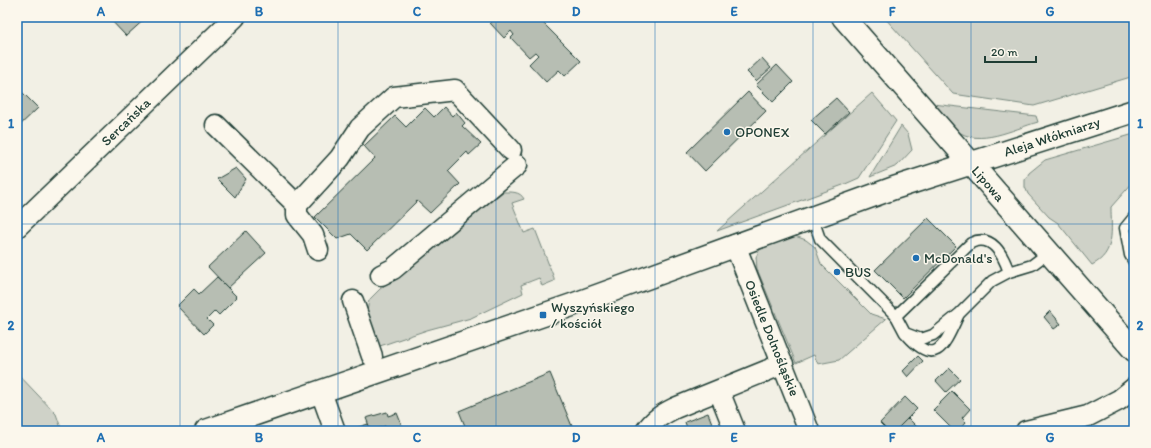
<svg xmlns="http://www.w3.org/2000/svg" width="1151" height="448" viewBox="0 0 1151 448" font-family="Itim,sans-serif">
<rect width="100%" height="100%" fill="#f2f0e5"/>
<filter id="ink" filterUnits="userSpaceOnUse"><feTurbulence type="fractalNoise" baseFrequency=".025" numOctaves="2"/><feDisplacementMap in="SourceGraphic" scale="8" xChannelSelector="R" yChannelSelector="G"/><feConvolveMatrix kernelMatrix="1 2 1 2 8 2 1 2 1" color-interpolation-filters="sRGB"/></filter>
<g filter="url(#ink)">
<!-- green -->
<g fill="#cfd2c8" stroke="#77887e">
<path d="M884 17H1134V76L1034 106 953 94Z"/>
<path d="M872 93 896 121 859 178 843 185 717 231Z"/>
<path d="M933 104 1036 116 1038 122C1013 129 979 148 956 130 947 123 940 112 933 104Z"/>
<path d="M901 126 908 134 912 150 897 166 870 177Z"/>
<path d="M1134 134V181L1111 207C1111 230 1116 253 1092 265L1058 223 1049 217 1028 194 1025 187V180L1029 173 1045 160Z"/>
<path d="M503 192C511 192 520 191 524 199L512 203 524 233 535 229 554 278V281L542 286 539 278 521 285 523 293 471 318 427 330 377 347 367 312 369 300 380 289Z"/>
<path d="M795 236 806 240 815 247 821 264 871 314 886 319 839 360 818 364 814 355 796 363 757 269 756 257 760 249Z"/>
<path d="M17 373 56 414 62 431H17Z"/>
</g>
<!-- building -->
<g fill="#b7beb3" stroke="#1f3d34">
<path d="M108 17H147L126 36Z"/>
<path d="M495 17H537L581 61 565 76 559 70 546 82 529 64 538 55 535 52 529 57 511 38 514 35 511 31 504 38 490 23Z"/>
<path d="M762 58 771 68 756 81 747 72Z"/>
<path d="M777 65 793 82 773 102 756 85Z"/>
<path d="M17 87 38 108 17 128Z"/>
<path d="M748 92 766 111 705 171 687 152Z"/>
<path d="M836 98 849 112 825 134 811 120Z"/>
<path d="M444 107 452 116 456 112 465 123 462 126 481 144 469 155 467 152 448 171 460 184 430 213 417 201 367 250 351 234 337 239 315 217 375 158 364 146 395 116 406 127 425 108 434 117Z"/>
<path d="M236 168 246 179 235 197 217 179Z"/>
<path d="M928 218 956 246 903 298 875 270Z"/>
<path d="M246 231 266 253 228 288 208 267Z"/>
<path d="M217 277 237 297 219 315 215 311 207 319 213 325 204 334 177 306 194 289 199 294Z"/>
<path d="M1050 311 1061 324 1054 329 1044 317Z"/>
<path d="M918 356 923 361 908 377 903 371Z"/>
<path d="M949 368 960 379 946 392 936 381Z"/>
<path d="M550 373 574 431H467L459 411Z"/>
<path d="M952 391 970 409 962 418 966 422 958 431H954L933 410Z"/>
<path d="M905 397 917 409 895 431H888L880 423Z"/>
<path d="M387 412 388 416 397 413 403 428 394 431H387L385 426 371 431 366 418Z"/>
<path d="M708 413 715 431H688L685 422Z"/>
<path d="M908 418 918 428 914 431H895Z"/>
<path d="M368 424 371 431H354L353 429Z"/>
</g>
<g fill="none" stroke-linecap="round" stroke-linejoin="round">
<defs>
<g id="lane">
<path d="M812 216 820 239 896 316"/>
<path d="M1134 217 1125 228 1130 255 1134 262"/>
<path d="M1009 272C1003 255 992 233 971 243L896 316 905 333 921 339 933 335 959 314 992 281 1009 272 1032 265 1048 253"/>
<path d="M907 335C936 368 944 346 958 316"/>
</g>
<g id="street">
<path d="M216 125 297 205V215L313 235 318 250"/>
<path d="M297 205 340 158 360 128 394 97 455 90 511 150"/>
<path d="M17 227 235 17"/>
<path d="M735 245 809 431"/>
<path d="M381 275 393 269 517 165"/>
<path d="M353 301 372 356"/>
<path d="M719 391 735 431"/>
<path d="M321 392 335 431"/>
<path d="M646 431C654 419 663 414 675 408L783 364"/>
<path d="M1026 431 1088 416 1119 400 1134 388"/>
</g>
<g id="secondary">
<path d="M843 17 1134 350"/>
<path d="M206 431 572 305 894 188 1134 111"/>
</g>
</defs>
<!-- lane casing -->
<use href="#lane" stroke="#1f3d34" stroke-width="13"/>
<!-- street casing -->
<use href="#street" stroke="#1f3d34" stroke-width="23"/>
<!-- secondary casing -->
<use href="#secondary" stroke="#1f3d34" stroke-width="25"/>
<!-- lane -->
<use href="#lane" stroke="#fbf7ec" stroke-width="10"/>
<!-- street -->
<use href="#street" stroke="#fbf7ec" stroke-width="20"/>
<!-- secondary -->
<use href="#secondary" stroke="#fbf7ec" stroke-width="22"/>
</g>
</g>
<!-- grid -->
<path fill="none" stroke="#1f6fb2" stroke-width="1" stroke-opacity="0.55" d="M180 17V431M338 17V431M496 17V431M655 17V431M813 17V431M971 17V431M17 224H1134"/>
<!-- markers -->
<g fill="#1f6fb2" stroke="#fbf7ec" stroke-width="1.5">
<circle cx="727" cy="132" r="4"/>
<circle cx="916" cy="258" r="4"/>
<circle cx="837" cy="272" r="4"/>
<rect x="539" y="311" width="8" height="8" rx="2"/>
</g>
<g text-anchor="middle" dominant-baseline="central" stroke-width="3" stroke-linejoin="round" paint-order="stroke">
<!-- street labels -->
<g font-size="14" fill="#1f3d34" stroke="#fbf7ec">
<text transform="translate(126 122) rotate(-44)">Sercańska</text>
<text transform="translate(1052 137) rotate(-18)">Aleja Włókniarzy</text>
<text transform="translate(988 184) rotate(49)">Lipowa</text>
<text transform="translate(772 338) rotate(68)">Osiedle Dolnośląskie</text>
</g>
<!-- poi labels -->
<g font-size="14" fill="#1f3d34" stroke="#fbf7ec" text-anchor="start">
<text x="735" y="132">OPONEX</text>
<text x="924" y="258">McDonald's</text>
<text x="845" y="272">BUS</text>
<text x="551" y="307">Wyszyńskiego<tspan x="551" dy="16">/ kościół</tspan></text>
</g>
</g>
<!-- margin -->
<rect width="1151" height="448" fill="none" stroke="#fbf7ec" stroke-width="44"/>
<!-- scale -->
<path d="M985 56v6h51v-6" fill="none" stroke="#1f3d34" stroke-width="2"/>
<text x="991" y="56" font-size="12" fill="#1f3d34" stroke="#fbf7ec" stroke-width="3" paint-order="stroke">20 m</text>
<rect x="22" y="22" width="1107" height="404" fill="none" stroke="#1f6fb2" stroke-width="1.5"/>
<g font-size="13" text-anchor="middle" font-weight="bold" fill="#1f6fb2">
<text x="101" y="16">A</text>
<text x="259" y="16">B</text>
<text x="417" y="16">C</text>
<text x="576" y="16">D</text>
<text x="734" y="16">E</text>
<text x="892" y="16">F</text>
<text x="1050" y="16">G</text>
<text x="11" y="128">1</text>
<text x="1140" y="128">1</text>
<text x="11" y="330">2</text>
<text x="1140" y="330">2</text>
<text x="101" y="442">A</text>
<text x="259" y="442">B</text>
<text x="417" y="442">C</text>
<text x="576" y="442">D</text>
<text x="734" y="442">E</text>
<text x="892" y="442">F</text>
<text x="1050" y="442">G</text>
</g>
</svg>
